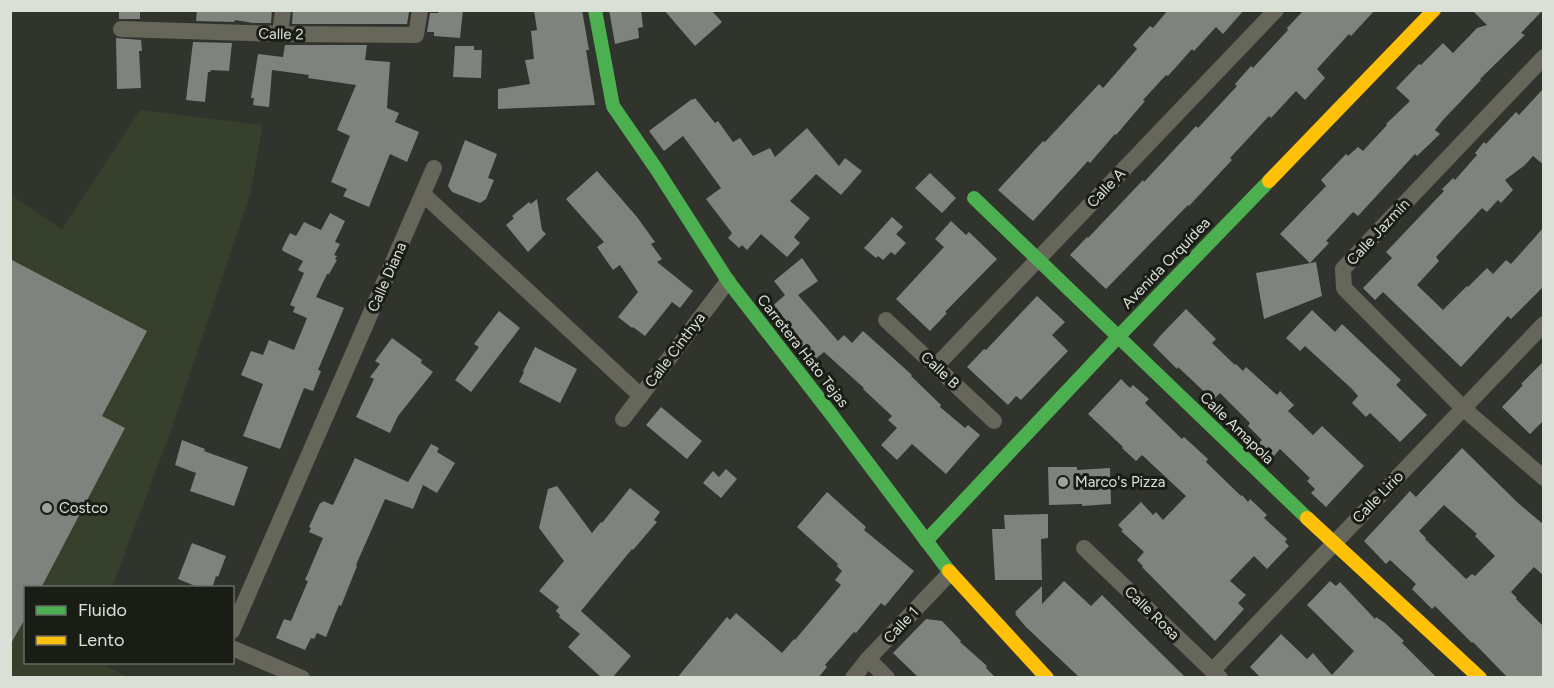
<svg xmlns="http://www.w3.org/2000/svg" width="1554" height="688" viewBox="0 0 1554 688" font-family="Figtree,sans-serif">
<rect width="100%" height="100%" fill="#30342c"/>
<!-- built -->
<path fill="#36402c" d="M140 110 263 125 250 195 172 428 112 587 26 588V662L101 663 127 677H11L10 194 62 229Z"/>
<!-- building -->
<g fill="#7e837d" fill-rule="evenodd">
<rect x="119" y="10" width="21" height="9"/>
<path d="M197 10H272L271 23H253L235 20 234 22 196 21Z"/>
<path d="M293 10H390L409 12 407 24H292Z"/>
<path d="M439 10H463L460 38 434 36V32H427L430 13H438Z"/>
<path d="M534 10H582L589 50H586L595 105 498 109V89L530 84 525 60 534 59 531 31 537 30Z"/>
<path d="M609 10H641L643 27 638 28 639 38 615 44Z"/>
<path d="M664 10H711L722 22 695 46Z"/>
<path d="M1168 10H1244L1223 34 1216 27 1194 51 1192 49 1168 76 1166 75 1143 100 1145 101 1116 135 1115 134 1090 163 1088 161 1033 221 998 190 1043 141 1045 142 1099 84 1103 88 1137 49 1133 45 1150 26 1153 28Z"/>
<path d="M1304 10H1375L1351 36 1349 34 1317 69 1325 78 1305 100 1296 91 1271 118 1269 116 1230 158 1232 160 1189 206 1188 205 1106 289 1070 255 1087 237 1088 238 1143 180 1144 182 1196 126 1198 128 1237 86 1235 84 1251 66 1253 68 1288 30 1287 28Z"/>
<path d="M1472 10H1543L1521 33 1525 35 1480 79 1481 80 1443 120 1435 130 1440 134 1417 156 1415 154 1358 216 1353 212 1326 241 1329 243 1310 263 1280 234 1326 186 1321 180 1346 154 1348 156 1358 147 1363 151 1387 125 1386 124 1410 101 1396 88 1419 64 1421 65 1443 43 1453 53 1477 28 1487 25Z"/>
<path d="M116 38 141 40 142 51H139L141 88 117 89Z"/>
<path d="M193 42 232 43 229 71 211 70 210 72H208L205 102 186 100Z"/>
<path d="M285 45H367L365 60 390 62 387 108 399 113 395 122 419 132 407 162 390 154 369 207 343 196 347 189 331 182 350 136 337 130 356 85 308 78 309 75 272 70 269 107 253 105 254 98H251L258 54 283 57Z"/>
<path d="M455 46H474V50H482L481 78 453 77Z"/>
<path d="M1544 88V165L1533 156 1525 165 1505 180 1513 190 1501 203 1498 200 1487 212 1482 208 1436 257 1439 261 1417 285 1443 310 1467 286 1468 287 1487 268 1493 274 1506 260 1511 264 1544 227V286L1511 319 1508 316 1461 367 1383 292 1375 300 1363 288 1392 258 1386 252 1444 191 1442 189 1453 178 1455 180 1477 155 1475 153 1484 142 1486 144 1516 112 1519 115Z"/>
<path d="M695 98 715 123 718 121 733 142 740 138 753 156 770 148 775 157 807 128 839 166 845 158 862 171 841 195 816 174 790 201 810 218 794 237 800 243 787 257 761 234 747 250 742 245 739 248 728 238 732 233 706 199 721 188 683 136 664 151 649 131 692 99 693 100Z"/>
<path d="M465 140 497 154 488 178 494 180 486 199 480 203 452 192 448 186Z"/>
<path d="M597 171 637 217 655 242 651 244 662 259 657 262 693 291 680 308 672 302 645 336 633 327 632 328 618 317 638 292 620 265 613 270 597 247 604 242 566 199Z"/>
<path d="M930 173 956 198 942 213 915 188Z"/>
<path d="M537 199 542 230 546 234 528 252 506 225 514 218 512 216 529 202 531 204Z"/>
<path d="M330 213 345 221 335 242 340 244 334 255 337 256 335 259 337 260 329 274H327L316 297 344 308 318 370 321 371 313 391 304 388 280 449 243 436 263 384 241 375 251 351 263 355 269 340 294 350 307 318 293 312 295 307 290 305 304 273 298 270 303 261 283 251 282 249 290 233 296 236 304 222 321 230Z"/>
<path d="M892 217 903 227 896 234 906 243 895 255 891 252 883 260 878 256 876 258 864 248Z"/>
<path d="M951 221 966 235 969 232 997 259 945 312 947 313 930 331 896 299 944 247 935 239Z"/>
<path d="M802 258 818 281 798 295 838 341 844 335 852 343 863 331 912 375 911 376 941 405 940 407 965 428 968 425 980 435 946 474 912 444 897 460 881 445 897 428 888 420 892 416 863 389 864 388 824 352 813 361 784 329 783 330 768 310 785 295 774 281Z"/>
<path d="M10 259 147 331 102 416 125 428 41 588H26V617L10 645Z"/>
<path d="M1316 262 1322 296 1264 319 1256 273Z"/>
<path d="M1037 296 1065 322 1052 335 1068 351 1021 400 1016 396 1008 405 967 367 984 349 986 350Z"/>
<path d="M1186 309 1216 339 1212 343 1235 365 1236 364 1243 371 1246 367 1277 395 1280 391 1294 405 1288 411 1313 435 1322 426 1364 466 1326 507 1311 493 1315 489 1307 481 1310 478 1280 449 1272 458 1258 444 1262 440 1248 426 1250 423 1220 393 1213 400 1178 367 1177 369 1153 345 1160 336Z"/>
<path d="M1312 310 1335 332 1342 324 1401 380 1396 385 1427 415 1400 442 1370 413 1366 417 1352 403 1358 396 1352 389 1305 346 1300 351 1286 338Z"/>
<path d="M499 311 520 328 471 392 455 380 479 347 474 344Z"/>
<path d="M392 338 422 360 421 363 433 372 398 416 390 433 356 417 374 379 370 377 380 364 375 361Z"/>
<path d="M535 347 577 369 560 403 519 382 524 372 523 371Z"/>
<path d="M1544 361V420L1530 434 1502 407 1523 385 1521 384Z"/>
<path d="M1121 379 1130 388 1133 385 1149 399 1145 403 1182 439 1184 437 1208 459 1206 462 1241 496 1242 495 1248 502 1250 499 1267 515 1264 518 1287 539 1285 542 1289 546 1267 569 1254 556 1230 581 1246 595 1238 603 1244 609 1215 641 1142 567 1143 566 1137 560 1144 552 1121 531 1123 530 1118 525 1141 502 1153 515 1156 512 1163 520 1186 496 1142 455 1136 461 1122 448 1123 447 1088 414Z"/>
<path d="M661 407 702 441 687 459 646 425Z"/>
<path d="M182 440 205 449 204 451 248 467 234 506 190 491 196 473 175 465Z"/>
<path d="M431 444 439 448 437 452 455 463 437 493 423 485 413 509 385 499 356 565 357 566 341 606 339 605 326 637 317 633 314 639 311 638 305 650 276 638 284 619 291 621 308 581 305 580 323 538 309 532 311 528 309 527 320 503H322L323 501 333 505 355 458 408 482Z"/>
<path d="M1462 448 1518 503 1544 525V576L1534 567 1511 592 1517 598 1516 599 1544 627V678H1508L1473 642 1472 643 1435 606 1432 609 1412 589 1416 584 1390 560 1386 564 1364 541 1410 491 1416 497ZM1444 505 1477 534 1475 536 1495 556 1475 576 1472 574 1466 579 1425 539 1426 538 1419 531Z"/>
<path d="M1048 467H1077V470L1110 468 1111 504 1082 506V504L1049 505Z"/>
<path d="M726 469 737 479 721 498 703 483 713 471 719 477Z"/>
<path d="M557 486 592 533 601 522 602 523 630 488 660 512 654 520 657 522 633 550 632 549 581 611 631 656 612 678H602L568 647 580 634 559 617 560 615 556 611 559 607 539 591 564 561 539 528 548 489Z"/>
<path d="M827 492 866 527 864 530 914 571 885 606 881 603 856 633 854 632 825 665 827 667 818 678H677L727 617 730 620 736 613 782 653 794 639 795 640 841 585 835 580 842 571 837 566 838 564 797 527Z"/>
<path d="M1048 514V538L1041 539 1042 580H995L992 529H1005L1004 515Z"/>
<path d="M192 543 226 556 218 577 216 576 212 588H200L178 579Z"/>
<path d="M1064 581 1091 606 1102 595 1186 678H1080L1026 627 1015 614 1017 613 1015 612 1042 586V604Z"/>
<path d="M1330 581 1336 586 1340 582 1375 619 1376 617 1385 623 1404 641 1402 643 1437 678H1261L1250 667 1281 634 1307 659 1313 653 1332 675 1354 651 1307 605Z"/>
<path d="M926 619 942 621 961 641 960 642 987 666 986 668 996 678H919L893 653Z"/>
</g>
<g fill="none" stroke-linecap="round" stroke-linejoin="round">
<!-- street -->
<g stroke="#66665a" stroke-width="16">
<path d="M121 29 280 34 416 35 420 10"/>
<path d="M280 34 283 10"/>
<path d="M1544 57 1368 242 1343 269 1344 288 1464 409 1544 478"/>
<path d="M423 194 641 396"/>
<path d="M886 320 994 421"/>
<path d="M936 366 1276 10"/>
<path d="M623 419 728 281"/>
<path d="M1084 548 1220 678"/>
<path d="M232 631 434 168"/>
<path d="M232 648 302 678"/>
<path d="M868 659 887 678"/>
<path d="M1213 670 1544 324"/>
<path d="M853 678 868 659 950 573"/>
</g>
<!-- fast -->
<g stroke="#4caf50" stroke-width="14">
<path d="M595 10 613 106 657 170 728 281 831 414 949 571"/>
<path d="M974 198 1307 518"/>
<path d="M926 541 1118 337 1269 181"/>
</g>
<!-- slow -->
<g stroke="#ffc107" stroke-width="14">
<path d="M1269 181 1434 10"/>
<path d="M1307 518 1480 678"/>
<path d="M949 571 1047 678"/>
</g>
</g>
<!-- markers -->
<g fill="#9fa49a" stroke="#1a1d16" stroke-width="2">
<circle cx="1063" cy="482" r="6"/>
<circle cx="47" cy="508" r="6"/>
</g>
<g text-anchor="middle" dominant-baseline="central" stroke-width="6" stroke-linejoin="round" paint-order="stroke">
<!-- street labels -->
<g font-size="15" fill="#dbe0d6" stroke="#1a1d16">
<text transform="translate(281 34) rotate(1)">Calle 2</text>
<text transform="translate(1106 188) rotate(-46)">Calle A</text>
<text transform="translate(1378 232) rotate(-47)">Calle Jazmín</text>
<text transform="translate(1166 263) rotate(-46)">Avenida Orquídea</text>
<text transform="translate(387 277) rotate(-66)">Calle Diana</text>
<text transform="translate(675 350) rotate(-53)">Calle Cinthya</text>
<text transform="translate(803 351) rotate(52)">Carretera Hato Tejas</text>
<text transform="translate(940 370) rotate(43)">Calle B</text>
<text transform="translate(1237 428) rotate(44)">Calle Amapola</text>
<text transform="translate(1378 497) rotate(-46)">Calle Lirio</text>
<text transform="translate(1152 613) rotate(44)">Calle Rosa</text>
<text transform="translate(901 625) rotate(-47)">Calle 1</text>
</g>
<!-- poi labels -->
<g font-size="15" fill="#dbe0d6" stroke="#1a1d16" text-anchor="start">
<text x="1075" y="482">Marco's Pizza</text>
<text x="59" y="508">Costco</text>
</g>
</g>
<!-- border -->
<rect width="1554" height="688" fill="none" stroke="#dbe0d6" stroke-width="24"/>
<!-- legend -->
<rect x="24" y="586" width="210" height="78" fill="#1a1d16" stroke="#676b63" stroke-width="1.5"/>
<rect x="36" y="606" width="30" height="9" fill="#4caf50" stroke="#676b63" stroke-width="1.5"/>
<text x="78" y="616" font-size="18" fill="#dbe0d6">Fluido</text>
<rect x="36" y="636" width="30" height="9" fill="#ffc107" stroke="#676b63" stroke-width="1.5"/>
<text x="78" y="646" font-size="18" fill="#dbe0d6">Lento</text>
</svg>
